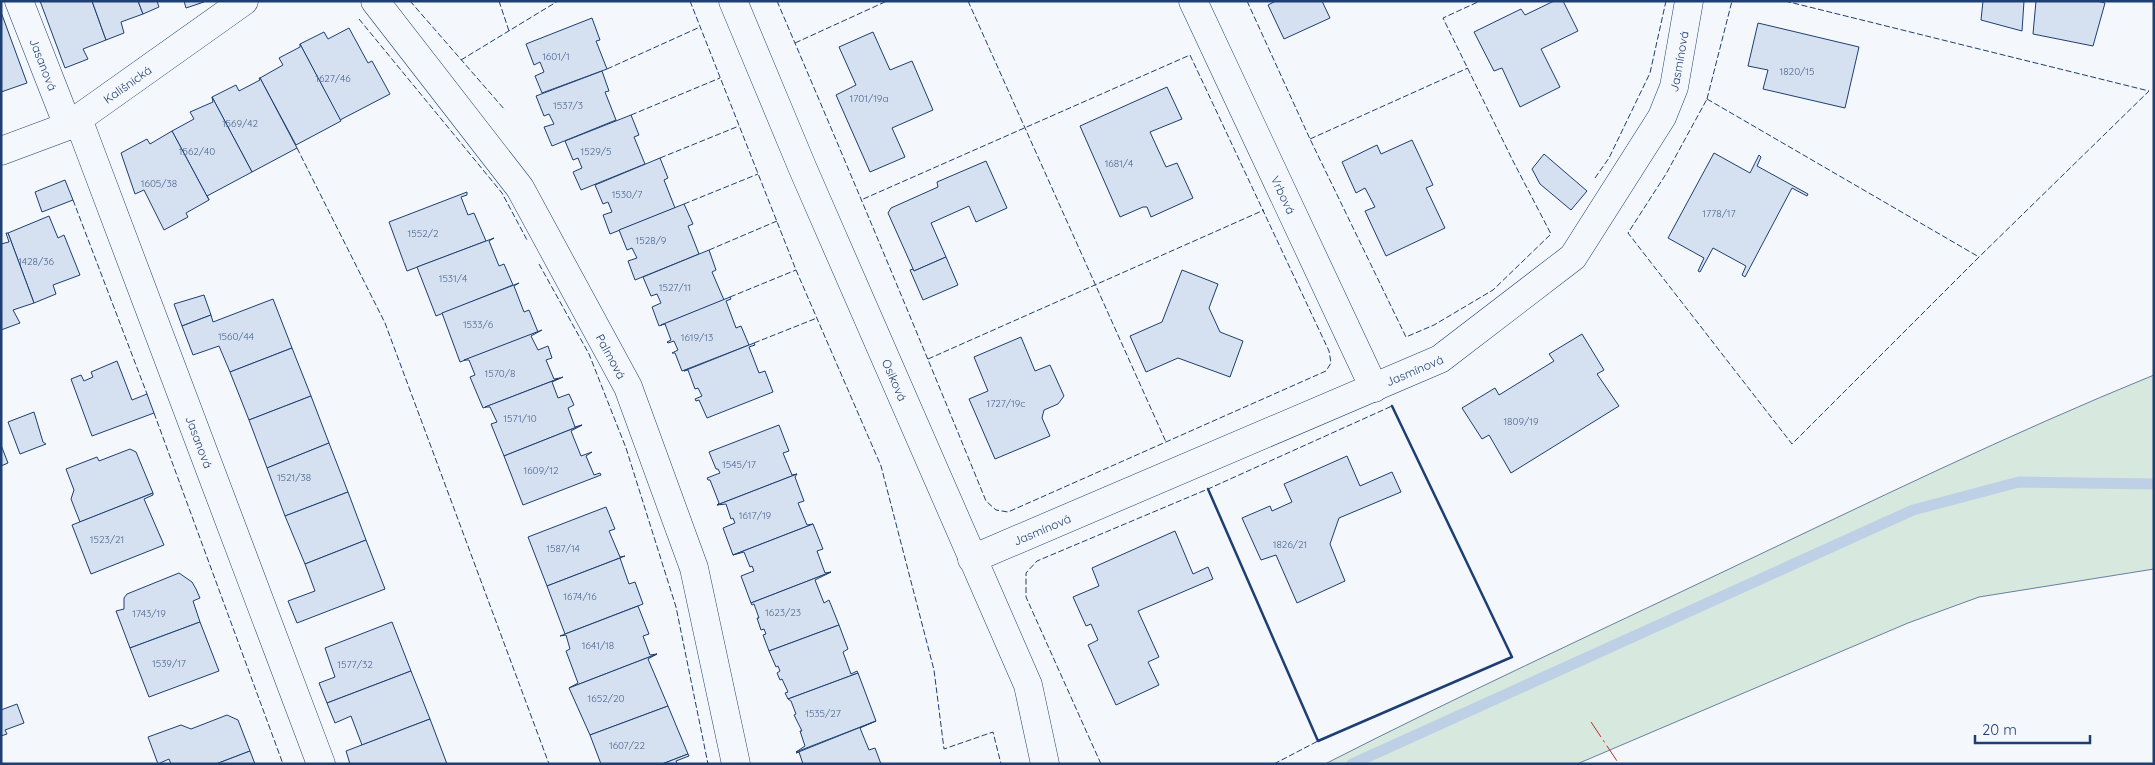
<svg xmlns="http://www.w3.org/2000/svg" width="2155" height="765" viewBox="0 0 2155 765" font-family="Quicksand,sans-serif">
<rect width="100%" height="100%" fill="#f4f7fb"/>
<!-- green -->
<path fill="#d7e8df" stroke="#687fa3" d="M2154 375V569L1979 597 1908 623 1577 764H1325C1458 696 1593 634 1727 570 1868 503 2009 434 2154 375Z"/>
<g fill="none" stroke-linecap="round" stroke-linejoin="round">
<!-- stream -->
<path stroke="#bed0e5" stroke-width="11" d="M1352 764 1913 510 2019 482 2154 484"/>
</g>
<!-- building -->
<g fill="#d5e0f0" stroke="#1d3f73">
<path d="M40 1H92L106 40 83 49 88 59 65 68Z"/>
<path d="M92 1H138L143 14 121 22 124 33 106 40Z"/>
<path d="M138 1H157L159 7 143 14Z"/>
<path d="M184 1H204V2L186 8Z"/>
<path d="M1276 1H1322L1330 18 1284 39 1268 5Z"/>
<path d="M1554 1H1563L1578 31 1541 49 1560 87 1520 107 1502 68 1494 71 1474 32 1521 9 1525 15Z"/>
<path d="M1983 1H2024L2022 31 1981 20Z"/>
<path d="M2036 1H2097L2105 3 2093 46 2033 34Z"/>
<path d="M1 12 27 83 1 92Z"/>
<path d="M592 18 600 40 596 41 607 69 542 93 535 76 544 72 540 62 534 65 526 44Z"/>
<path d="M1758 23 1859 47 1845 108 1763 89 1768 70 1748 66Z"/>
<path d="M349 28 368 63 372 61 390 94 340 120 300 44 324 32 328 39Z"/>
<path d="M873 32 890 70 912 61 933 110 892 128 905 157 870 172 836 95 856 85 839 47Z"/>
<path d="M300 44 341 121 296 145 260 78 283 65 279 58 300 47Z"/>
<path d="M602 71 609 91 605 92 616 120 552 146 544 127 554 124 549 114 544 116 536 96Z"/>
<path d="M259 78H260L297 148 252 172 212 97 236 85 239 91 260 80Z"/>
<path d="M1167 87 1182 119 1150 132 1166 167 1177 163 1193 198 1151 217 1147 207H1143L1120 217 1080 126Z"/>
<path d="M212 97 252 172 207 196 209 200 172 131 194 119 190 112 213 102Z"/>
<path d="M631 115 639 135 634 137 645 164 581 190 573 172 582 168 578 158 573 160 565 141Z"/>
<path d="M172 131 209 200 186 213 188 217 164 230 144 190 135 194 121 153 147 139 150 144Z"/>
<path d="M1412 140 1433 185 1426 188 1445 228 1386 256 1365 211 1375 207 1365 188 1356 193 1342 162 1377 145 1381 154Z"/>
<path d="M1714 153 1750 173 1759 155 1761 157 1757 166 1808 194 1807 196 1792 188 1745 277 1742 275 1746 266 1713 248 1700 272 1698 271 1704 258 1668 238Z"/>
<path d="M1544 154 1587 191 1571 210 1540 184 1532 169Z"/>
<path d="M660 158 668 178 664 180 675 208 610 234 603 215 612 212 608 202 603 204 595 185Z"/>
<path d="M986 161 1007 208 976 222 969 206 931 223 946 257 914 271 888 213 891 208 938 187 937 182Z"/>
<path d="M65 180 73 200 42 212 35 192Z"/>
<path d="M467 192V195L461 197 468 215 474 213 486 241 407 271 389 222Z"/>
<path d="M684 204 693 224 688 226 699 254 635 280 628 261 637 258 632 248 627 250 619 230Z"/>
<path d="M49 216 58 238 64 235 80 275 53 285 56 294 34 303 8 233Z"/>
<path d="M6 233H8L34 303 13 310 20 323 1 330V244L9 242Z"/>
<path d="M494 238 489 241 499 266 504 264 513 285 436 316 417 267Z"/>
<path d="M709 250 716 270 712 272 724 300 659 326 652 307 661 303 657 294 651 296 643 277Z"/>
<path d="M946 257 958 285 923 300 910 270 913 269 914 271Z"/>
<path d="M1182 270 1218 284 1209 308 1220 332 1243 341 1230 377 1178 358 1146 372 1130 336 1162 322Z"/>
<path d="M519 283 514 286 524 312 529 310 538 332 460 362 442 313Z"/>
<path d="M204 295 211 315 182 326 174 304Z"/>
<path d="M730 297 731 299 726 301 736 328 741 326 749 345 682 371 675 353H672L678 350 674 341 668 343 667 342 671 340 665 324 661 325Z"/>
<path d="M273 299 292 348 230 372 219 346 193 355 182 326 211 315 213 322Z"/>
<path d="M542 330 531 336 538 350 548 346 552 358 546 360 554 379 560 378 483 408 470 377 475 375 469 360H464Z"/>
<path d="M1582 334 1604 370 1597 374 1619 406 1511 473 1489 435 1482 439 1462 408 1495 388 1499 395 1554 361 1549 354Z"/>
<path d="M1021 337 1035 371 1050 365 1064 396 1058 404 1044 410 1042 418 1050 436 995 459 969 399 988 391 974 357Z"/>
<path d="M754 343 755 345 749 347 759 373 765 371 773 392 707 418 699 400 696 401 695 399 702 396 698 388 695 389 688 370 684 371Z"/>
<path d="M292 348 311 396 249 420 230 372Z"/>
<path d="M117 361 132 400 147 394 154 413 92 436 71 379 81 375 84 381 93 377 91 372Z"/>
<path d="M563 377 552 382 558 398 569 394 574 405 568 408 575 427 582 425 504 456 491 424 497 422 490 407H485Z"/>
<path d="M311 396 329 443 267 468 249 420Z"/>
<path d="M34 412 43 442 46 444 20 454 8 422Z"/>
<path d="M582 425 571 431 581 456 592 452 586 456 594 475 600 473 601 475 523 505 504 456Z"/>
<path d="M779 425 789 451 783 453 792 475 797 474 717 505 719 503 710 480H708L707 478 720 473 718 469H716L709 452Z"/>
<path d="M329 443 348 492 285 516 267 468Z"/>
<path d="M1 445 8 463 1 466Z"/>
<path d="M130 449 136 452 153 493 80 522 71 499 74 490 66 469 97 457 99 461Z"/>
<path d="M1347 456 1360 486 1392 472 1401 492 1339 518 1330 544 1345 581 1297 603 1276 555 1261 560 1242 518 1270 506 1272 511 1292 502 1284 484Z"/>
<path d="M797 474 795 477 804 501 798 503 807 525 813 524 733 555 723 528 735 523 733 518 731 519 726 504 717 505Z"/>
<path d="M348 492 366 540 305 564 285 516Z"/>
<path d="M153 493V495L144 499 164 545 91 574 72 525Z"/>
<path d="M606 507 615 529 609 531 620 557 625 556 547 586 528 537Z"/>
<path d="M813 524 823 549 817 551 825 573 831 572 751 603 741 576 754 571 752 566 750 567 744 552 733 555Z"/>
<path d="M1175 531 1193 574 1208 567 1213 579 1138 611 1159 657 1148 662 1159 685 1116 705 1088 645 1098 640 1091 624 1086 626 1073 597 1099 586 1092 568Z"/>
<path d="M366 540 385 589 297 623 288 601 315 591 305 564Z"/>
<path d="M620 558 629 584 635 582 643 604 565 634 547 586Z"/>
<path d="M831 572 815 580 824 603 829 600 839 625 769 651 763 635 766 634 764 629 761 630 757 618H759L754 604 752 605 751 603Z"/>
<path d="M179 573 192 582 196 589 200 598 193 601 200 622 130 648 116 611 124 609V598L127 594Z"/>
<path d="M638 606 649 634 643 636 650 655 657 654 569 688 578 683 566 651 570 649 566 635 560 636Z"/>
<path d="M200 622 219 671 149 697 130 648Z"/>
<path d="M392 622 411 671 327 703 319 683 335 677 325 648Z"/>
<path d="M839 625 848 649 843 652 851 674 857 671 858 673 788 699 785 693 788 692 782 679 780 680 777 673 780 671 778 666 776 667 769 651Z"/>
<path d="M657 654 648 659 668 706 590 735 569 688Z"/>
<path d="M411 671 430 719 362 745 351 716 335 723 327 703Z"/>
<path d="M858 673 876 721 796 752 805 746 800 731H802L794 715 796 714 791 701 788 699Z"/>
<path d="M17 704 24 723 5 730 7 734 1 736V710Z"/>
<path d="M668 706 688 754 662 764H601L590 735Z"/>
<path d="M227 715 238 720 250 751 216 764H171L169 759 158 764 148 737 181 725 191 729Z"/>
<path d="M430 719 447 764H350L346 751Z"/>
<path d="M876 721 860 728 869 750 875 748 881 764H803L799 752 796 753Z"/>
<path d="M250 751 255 764H216Z"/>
<path d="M688 754 689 756 676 761 677 764H662Z"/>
</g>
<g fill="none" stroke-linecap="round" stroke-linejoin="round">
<defs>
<g id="minor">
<path id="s1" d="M19 1 68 126"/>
<path id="s2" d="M375 1 520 188 628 387 694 568 736 764"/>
<path id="s3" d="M733 1 803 169 1028 685 1045 764"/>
<path id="s4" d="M1193 1 1374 388"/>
<path id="s5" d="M78 119 321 764"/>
<path id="s6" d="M1 151 68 126 244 1"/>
<path id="s7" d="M972 559 1440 359 1573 257 1662 117 1674 87 1689 1"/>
</g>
</defs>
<!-- minor casing -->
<use href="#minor" stroke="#1d3f73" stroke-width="29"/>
<!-- minor -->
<use href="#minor" stroke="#f4f7fb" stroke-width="28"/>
<!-- fence -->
<g stroke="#1d3f73" stroke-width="1" stroke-dasharray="6 2.5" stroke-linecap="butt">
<path d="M410 1 505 110"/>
<path d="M499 1 509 31"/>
<path d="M690 1 796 270 881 466 934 670 944 749 993 732 1001 764"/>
<path d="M777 1C848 167 918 334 986 501L996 510 1008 512 1326 371 1331 363 1329 351 1190 55 861 200"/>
<path d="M968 1 1166 442"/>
<path d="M1247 1 1310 139 1406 337 1434 325 1493 290 1551 234 1513 161 1443 18 1480 1"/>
<path d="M1785 1 2149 91 1979 257"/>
<path d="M359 19 502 193 527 240"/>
<path d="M795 43 887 1"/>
<path d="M461 60 558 1"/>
<path d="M607 69 700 27"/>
<path d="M1707 99 1979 257 1792 444 1628 233 1666 174Z"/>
<path d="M1707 99 1732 1"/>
<path d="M631 115 720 78"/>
<path d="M1310 139 1468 68"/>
<path d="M297 148 385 323 549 764"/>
<path d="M660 158 739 126"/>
<path d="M1595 178 1609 158 1650 73 1666 1"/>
<path d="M73 200 147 394"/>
<path d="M684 204 758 174"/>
<path d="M709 250 777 221"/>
<path d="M539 264 589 354 626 448 676 607 708 764"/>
<path d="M730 297 796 270"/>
<path d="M754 343 817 318"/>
<path d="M928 359 1264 210"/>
<path d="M154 413 283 764"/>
<path d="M1101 764 1026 597V573L1037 561 1208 489 1392 406"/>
<path d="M1274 764 1318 741"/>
</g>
<!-- wall -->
<path stroke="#1d3f73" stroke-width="2.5" d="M1208 489 1318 741 1512 657 1392 406"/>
<!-- power -->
<path stroke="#c62828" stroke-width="1" stroke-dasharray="18 4 2.5 4" stroke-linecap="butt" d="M1591 722 1619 764"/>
</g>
<g text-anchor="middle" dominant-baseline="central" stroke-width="4" stroke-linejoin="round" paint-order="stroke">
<!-- number labels -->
<g font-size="10" fill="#4b6792">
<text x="556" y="56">1601/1</text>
<text x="1797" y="71">1820/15</text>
<text x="333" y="78">1627/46</text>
<text x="869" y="98">1701/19a</text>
<text x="568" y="105">1537/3</text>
<text x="240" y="123">1569/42</text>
<text x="197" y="151">1562/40</text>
<text x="596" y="151">1529/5</text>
<text x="1119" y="163">1681/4</text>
<text x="159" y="183">1605/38</text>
<text x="627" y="194">1530/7</text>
<text x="1719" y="213">1778/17</text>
<text x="423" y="233">1552/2</text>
<text x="651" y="240">1528/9</text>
<text x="36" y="261">1428/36</text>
<text x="453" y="278">1531/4</text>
<text x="675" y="287">1527/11</text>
<text x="478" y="324">1533/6</text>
<text x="236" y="336">1560/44</text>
<text x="697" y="337">1619/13</text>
<text x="500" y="373">1570/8</text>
<text x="1006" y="403">1727/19c</text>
<text x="520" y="418">1571/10</text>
<text x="1521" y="421">1809/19</text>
<text x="739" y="464">1545/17</text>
<text x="541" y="470">1609/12</text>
<text x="294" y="477">1521/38</text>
<text x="755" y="515">1617/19</text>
<text x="107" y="539">1523/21</text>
<text x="1290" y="544">1826/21</text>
<text x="563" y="548">1587/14</text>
<text x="580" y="596">1674/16</text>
<text x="783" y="612">1623/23</text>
<text x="149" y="613">1743/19</text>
<text x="598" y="645">1641/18</text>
<text x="169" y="663">1539/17</text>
<text x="355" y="664">1577/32</text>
<text x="606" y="698">1652/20</text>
<text x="823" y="713">1535/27</text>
<text x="627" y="745">1607/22</text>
</g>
<!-- street labels -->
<g font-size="12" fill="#1d3f73" stroke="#f4f7fb">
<text stroke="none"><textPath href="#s7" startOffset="901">Jasmínová</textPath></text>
<text stroke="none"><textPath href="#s1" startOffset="68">Jasanová</textPath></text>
<text stroke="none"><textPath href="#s6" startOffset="144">Kališnická</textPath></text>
<text stroke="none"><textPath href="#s4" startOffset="214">Vrbová</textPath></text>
<text stroke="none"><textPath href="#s2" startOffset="428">Palmová</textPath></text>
<text stroke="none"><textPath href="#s7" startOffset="481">Jasmínová</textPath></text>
<text stroke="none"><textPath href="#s3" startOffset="412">Osiková</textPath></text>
<text stroke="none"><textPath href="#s5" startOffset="345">Jasanová</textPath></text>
<text stroke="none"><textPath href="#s7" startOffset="76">Jasmínová</textPath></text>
</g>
</g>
<!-- border -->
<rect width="2155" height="765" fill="none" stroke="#1d3f73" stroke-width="5"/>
<!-- scale -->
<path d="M1975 735v8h115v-8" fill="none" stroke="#1d3f73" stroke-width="2.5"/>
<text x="1982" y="735" font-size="15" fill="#1d3f73" stroke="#f4f7fb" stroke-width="4" paint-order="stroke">20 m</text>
</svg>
